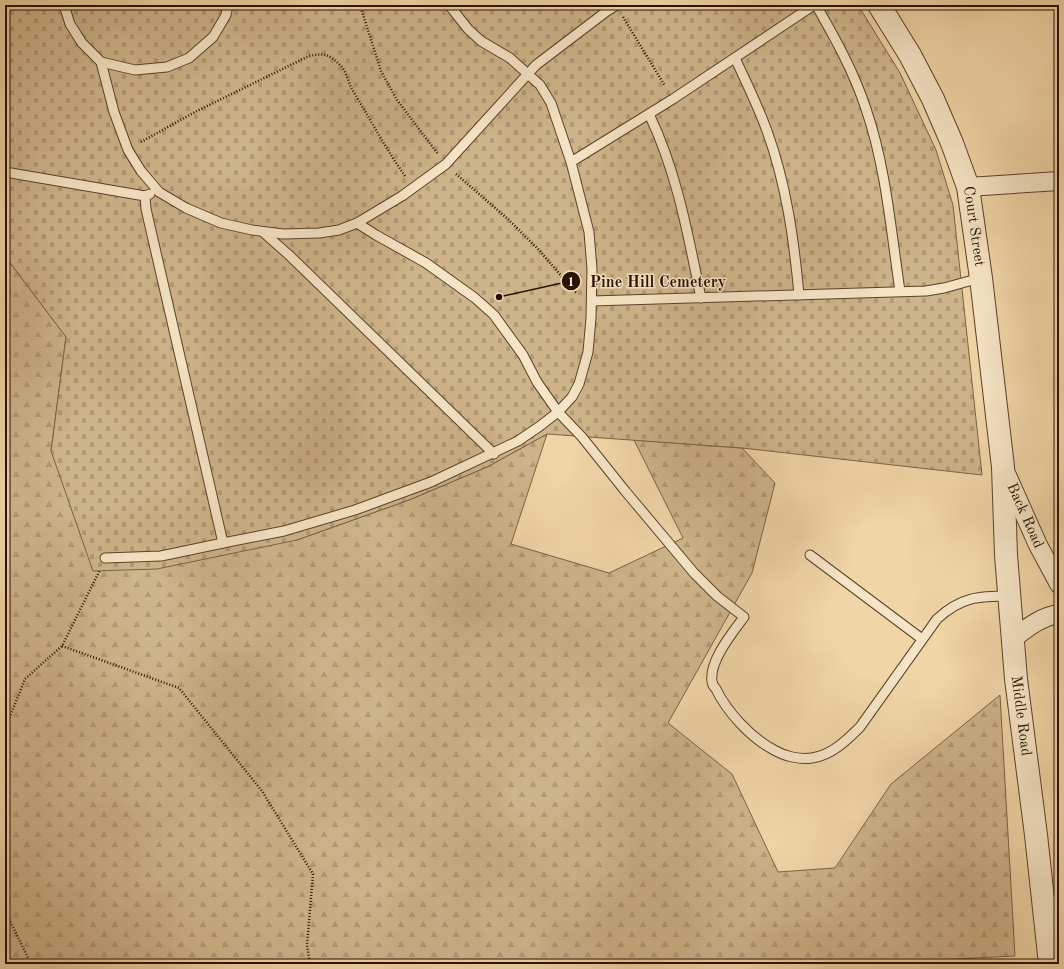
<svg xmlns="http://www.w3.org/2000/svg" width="1064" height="969" viewBox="0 0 1064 969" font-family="'Old Standard TT',serif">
<defs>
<pattern id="forest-firs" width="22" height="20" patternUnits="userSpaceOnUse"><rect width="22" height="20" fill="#ceb48a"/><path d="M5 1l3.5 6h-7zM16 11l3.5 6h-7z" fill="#b19a75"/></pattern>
<pattern id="cemetery-stones" width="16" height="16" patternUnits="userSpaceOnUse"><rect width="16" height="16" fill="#ceb48a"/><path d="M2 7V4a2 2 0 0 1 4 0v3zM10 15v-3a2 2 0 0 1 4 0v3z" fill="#b19a75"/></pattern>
</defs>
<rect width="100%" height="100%" fill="#f0d5a6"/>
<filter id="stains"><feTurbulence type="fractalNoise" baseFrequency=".005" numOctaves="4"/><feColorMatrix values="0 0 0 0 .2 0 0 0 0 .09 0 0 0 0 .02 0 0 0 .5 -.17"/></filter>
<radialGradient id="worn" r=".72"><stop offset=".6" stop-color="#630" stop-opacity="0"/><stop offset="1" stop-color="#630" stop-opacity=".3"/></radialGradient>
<!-- forest -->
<path fill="url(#forest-firs)" stroke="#7c6245" d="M5 256 66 337 51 451 297 540 409 500 487 467 547 434 511 544 609 573 683 538 634 440 742 448 775 483 752 573 668 723 732 774 778 872 835 868 891 784 1000 695 1015 956 853 964H5Z"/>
<!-- cemetery -->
<path fill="url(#cemetery-stones)" stroke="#7c6245" d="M5 5H858L900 73 936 150 953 205 982 475 742 448 547 434 487 467 409 500 297 540 157 569 93 571 51 451 66 337 5 256Z"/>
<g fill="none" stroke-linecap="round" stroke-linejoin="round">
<defs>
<g id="service">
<path d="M64 5 70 24 82 43 101 62 114 112 128 150 141 171 159 192 186 208 221 223 252 230 283 234 319 233 339 230 357 223 402 196 446 164 536 65 607 11 617 5"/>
<path d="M816 5C835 38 854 72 866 109 886 167 891 231 900 291"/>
<path d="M735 58C746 82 758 106 767 131 786 183 794 239 799 295"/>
<path d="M101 62 135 70 167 67 189 58 213 37 226 15 228 5"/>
<path d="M649 114C677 172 688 235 701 298"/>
<path d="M571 162 673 99 814 5"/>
<path d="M5 172 145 196 150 194"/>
<path d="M145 196 146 209 223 543 284 531 355 510 431 482 518 441 540 426 558 412 572 397 579 384 588 352 591 318 592 269 589 232 571 162 551 103 540 85 510 58 481 41 468 29 449 5"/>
<path d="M357 223 376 235 426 263 475 298 494 315 523 355 537 382 558 412 582 437 626 492 694 573 717 596 744 617C733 632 709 661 712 681 712 683 714 687 716 689 727 712 751 738 774 750 784 756 800 760 812 758 832 755 847 740 860 727L937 619C961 597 978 596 1010 596"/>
<path d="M263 232 289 255 494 454"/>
<path d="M592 301 926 291 944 288 980 278"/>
<path d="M810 555 922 639"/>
<path d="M105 558 161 556 223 543"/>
</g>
<g id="minor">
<path d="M968 187 1059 181"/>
<path id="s1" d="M1005 471 1038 545 1059 584"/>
<path d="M1014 638C1027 628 1042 616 1059 614"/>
</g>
<g id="tertiary">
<path id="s2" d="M879 5 910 55 933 99 952 143 968 187 981 278 1003 467 1006 555 1016 679 1036 835 1050 964"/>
</g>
</defs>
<!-- service casing -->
<use href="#service" stroke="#5b412a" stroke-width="11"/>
<!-- minor casing -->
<use href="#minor" stroke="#5b412a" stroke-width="20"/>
<!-- tertiary casing -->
<use href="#tertiary" stroke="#5b412a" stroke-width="24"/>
<!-- path -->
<g stroke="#291000" stroke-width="2.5" stroke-dasharray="1 2" stroke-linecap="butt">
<path d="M360 5 381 71 397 100 438 154"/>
<path d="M623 17 665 86"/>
<path d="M141 142 195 112 309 56C324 53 329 54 340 65 346 70 348 82 352 89 370 119 386 149 405 176"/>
<path d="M456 174 509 220 540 251 574 291 577 293"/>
<path d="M62 646 179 688 262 791 313 874 307 945 310 964"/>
<path d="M5 729 25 679 62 646 100 570"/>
<path d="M5 911 31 964"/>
</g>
<!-- service -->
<use href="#service" stroke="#f5e4c5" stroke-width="9"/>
<!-- minor -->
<use href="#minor" stroke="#f5e4c5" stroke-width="18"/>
<!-- tertiary -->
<use href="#tertiary" stroke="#f5e4c5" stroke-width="22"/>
</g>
<g text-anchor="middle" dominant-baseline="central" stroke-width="3" stroke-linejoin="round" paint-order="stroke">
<!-- street labels -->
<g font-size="15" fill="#291000" stroke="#f5e4c5">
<text stroke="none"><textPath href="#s2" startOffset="243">Court Street</textPath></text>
<text stroke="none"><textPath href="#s1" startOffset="49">Back Road</textPath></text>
<text stroke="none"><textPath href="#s2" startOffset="735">Middle Road</textPath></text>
</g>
</g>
<!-- callouts -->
<path fill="none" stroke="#291000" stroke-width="1.5" d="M499 297L571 281"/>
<g fill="#291000" stroke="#f5e4c5" stroke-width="1.5">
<circle cx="499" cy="297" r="4"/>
<circle cx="571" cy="281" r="10"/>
</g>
<g font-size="12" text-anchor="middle" font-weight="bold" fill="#fff">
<text x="571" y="286">1</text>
</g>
<g font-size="16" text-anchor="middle" font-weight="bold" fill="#291000" stroke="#f5e4c5" stroke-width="3" stroke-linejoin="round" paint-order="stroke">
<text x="658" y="287">Pine Hill Cemetery</text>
</g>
<!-- margin -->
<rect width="1064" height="969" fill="none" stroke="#f0d5a6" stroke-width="20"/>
<rect x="6" y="6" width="1052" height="957" fill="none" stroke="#291000" stroke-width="2"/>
<rect x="10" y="10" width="1044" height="949" fill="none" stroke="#291000"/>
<rect width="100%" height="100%" filter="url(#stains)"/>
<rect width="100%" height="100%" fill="url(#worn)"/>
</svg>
